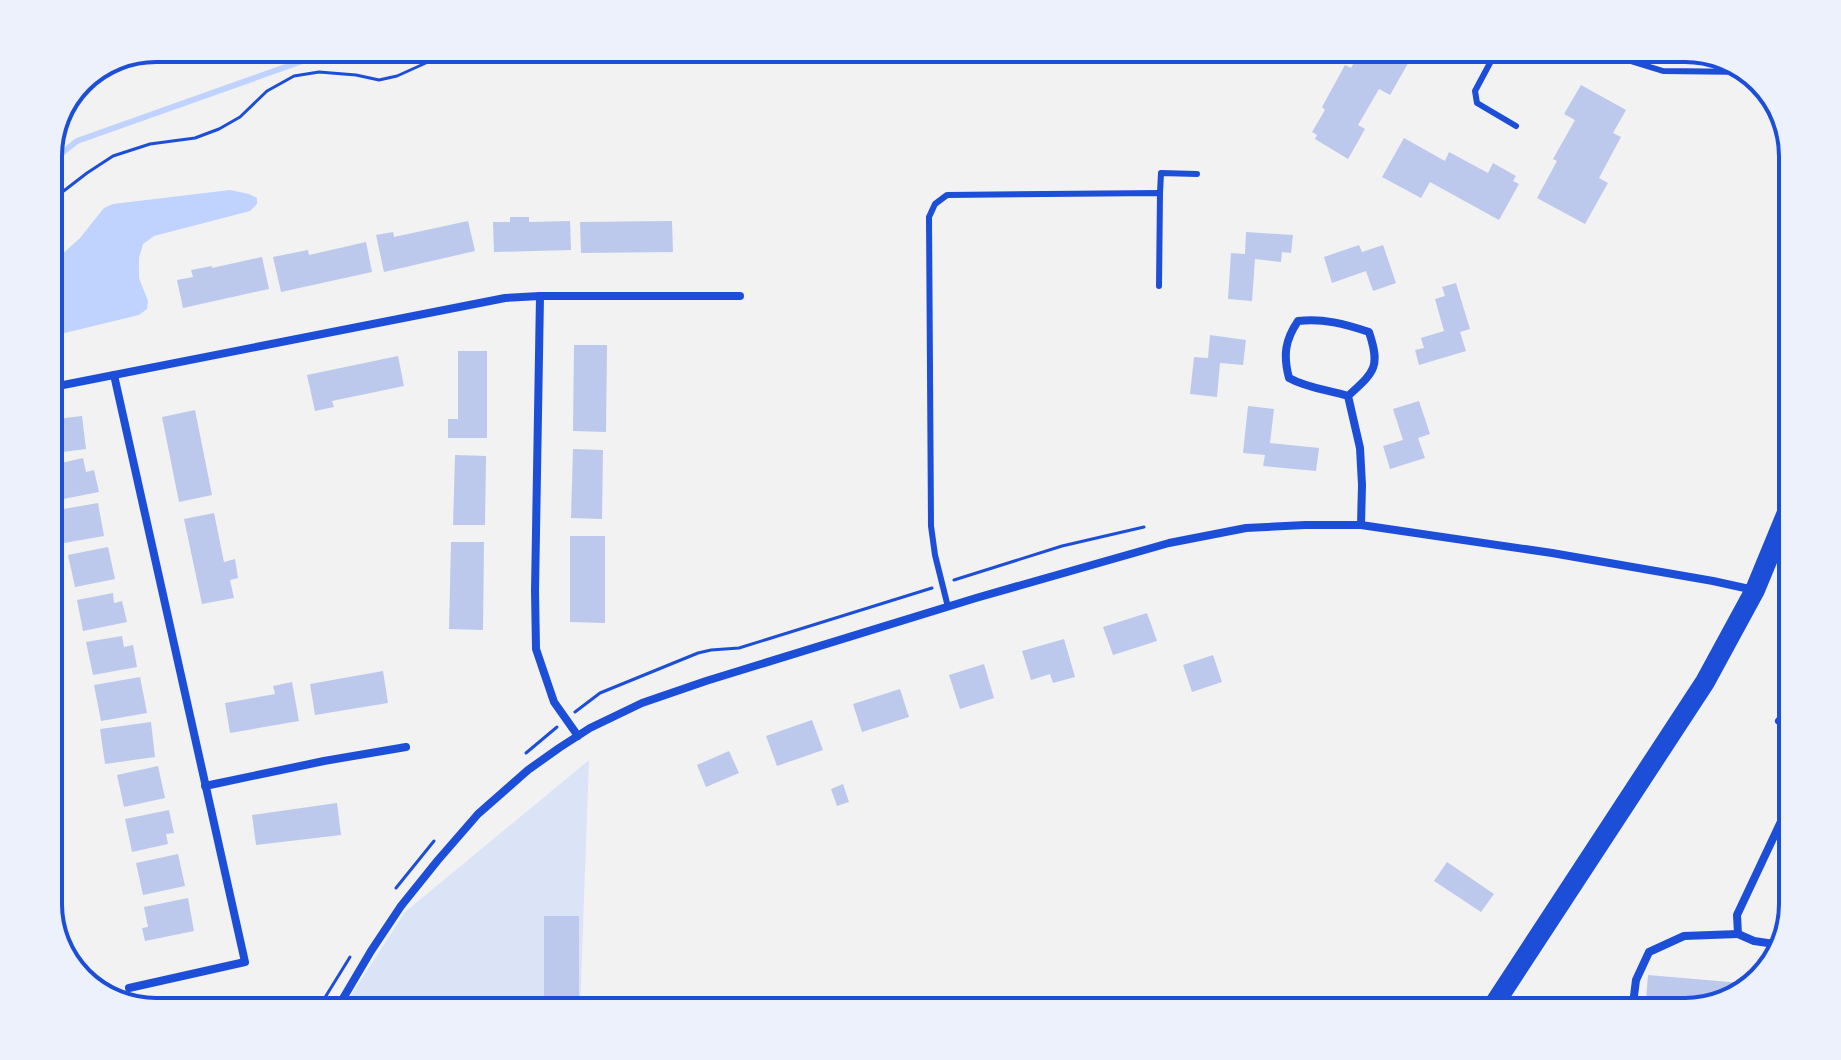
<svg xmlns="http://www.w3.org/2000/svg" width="1841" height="1060" viewBox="0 0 1841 1060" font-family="'Zilla Slab',serif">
<rect width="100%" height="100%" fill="#f2f2f2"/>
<!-- green -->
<path fill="#dbe4f7" d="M589 760 580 1012H340L405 912Z"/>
<!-- water -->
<path fill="#bfd3fe" d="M230 190 249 194 257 198V204L250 211 154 236 143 244 139 258V278L148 301 147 309 139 315 48 337V267L80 238 104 208 113 204Z"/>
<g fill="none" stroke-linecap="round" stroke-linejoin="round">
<!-- stream -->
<path stroke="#bfd3fe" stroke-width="6" d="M48 164 77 141 339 48"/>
</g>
<!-- building -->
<g fill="#bdc9ec">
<path d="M1362 48H1429L1420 64 1411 58 1390 95 1379 89 1358 125 1365 129 1348 159 1315 139 1317 135 1312 132 1325 110 1322 107 1345 65 1351 68Z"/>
<path d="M1581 85 1626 110 1613 133 1621 137 1599 178 1608 183 1585 224 1537 198 1557 161 1553 159 1575 120 1564 114Z"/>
<path d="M1404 138 1445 161 1449 152 1488 173 1493 163 1516 176 1513 181 1519 184 1499 220 1430 182 1421 198 1382 177Z"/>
<path d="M510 217H529V222L570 221 571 250 494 252 493 222H510Z"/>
<path d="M468 221 475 251 384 272 376 235 393 232 394 237Z"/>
<path d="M672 221 673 252 581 253 580 222Z"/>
<path d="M1246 232 1293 235 1291 253 1282 252 1281 262 1255 259 1252 301 1228 299 1231 253 1245 254Z"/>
<path d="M366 242 372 272 281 292 273 257 308 250 309 255Z"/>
<path d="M1359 245 1362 252 1383 245 1396 283 1373 291 1366 271 1332 283 1324 257Z"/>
<path d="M262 257 269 289 183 308 177 280 193 277 191 270 212 266V268Z"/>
<path d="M1456 283 1470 329 1460 332 1466 351 1419 365 1415 350 1424 348 1421 338 1444 331 1435 299 1445 296 1442 287Z"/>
<path d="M1210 335 1246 340 1243 365 1220 363 1217 397 1190 394 1194 357 1208 358Z"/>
<path d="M574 345H607L606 432 573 431Z"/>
<path d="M458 351H487V438H448V419H458Z"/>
<path d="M398 356 404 386 332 401 334 407 315 411 307 375Z"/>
<path d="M1419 401 1430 434 1418 438 1425 458 1390 469 1383 446 1403 440 1393 409Z"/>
<path d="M1248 406 1274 409 1270 443 1319 448 1316 471 1263 466 1265 455 1243 453Z"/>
<path d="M195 410 212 495 179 502 162 417Z"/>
<path d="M82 416 86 449 48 454V420Z"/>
<path d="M573 449 603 450 602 519 571 518Z"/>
<path d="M455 455 486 456 485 525H453Z"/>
<path d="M83 458 86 472 94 470 99 492 53 501 48 481V466Z"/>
<path d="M98 503 104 536 64 543 58 510Z"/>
<path d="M214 513 224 562 235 559 238 578 230 580 234 598 202 604 184 519Z"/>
<path d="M570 536H605V623L570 622Z"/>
<path d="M451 542H484L483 630 449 629Z"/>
<path d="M108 547 115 579 75 587 68 555Z"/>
<path d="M113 593 114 603 122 601 127 622 83 631 77 600Z"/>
<path d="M1147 613 1157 641 1113 655 1103 627Z"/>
<path d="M122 636 124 647 133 645 137 667 93 675 86 642Z"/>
<path d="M1064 639 1075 677 1053 683 1050 674 1031 680 1022 651Z"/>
<path d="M1213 655 1222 682 1192 692 1183 665Z"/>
<path d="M984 664 994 698 960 709 949 675Z"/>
<path d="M383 671 388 703 315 715 310 684Z"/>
<path d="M140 677 147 713 101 721 94 685Z"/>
<path d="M292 682 299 721 230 733 225 703 275 694 273 686Z"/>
<path d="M900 689 909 717 862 732 853 704Z"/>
<path d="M812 720 823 750 777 766 766 736Z"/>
<path d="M151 722 155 757 105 764 100 729Z"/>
<path d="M729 751 739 773 706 787 697 765Z"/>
<path d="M158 766 165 798 124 807 117 775Z"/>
<path d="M843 784 849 802 837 806 831 789Z"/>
<path d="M337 803 341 835 256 845 252 815Z"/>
<path d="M169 810 174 833 166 834 168 844 132 852 125 819Z"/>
<path d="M178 854 185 886 143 895 136 863Z"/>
<path d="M1447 862 1494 894 1481 912 1434 881Z"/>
<path d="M188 898 194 931 145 941 142 928 148 927 144 907Z"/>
<rect x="544" y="916" width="35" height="96"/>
<path d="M1648 975 1753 984 1740 997 1686 1012H1645Z"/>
</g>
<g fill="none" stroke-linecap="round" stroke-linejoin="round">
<!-- path -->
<g stroke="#1d4ed8" stroke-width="3">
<path d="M48 203 87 173 113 156 150 144 195 138 219 129 240 117 267 91 294 76 319 72 356 75 379 80 397 76 459 48"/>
<path d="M48 214V218"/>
<path d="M954 580 1062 546 1144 527"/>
<path d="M575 712 600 693 698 653 711 650 739 648 932 588"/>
<path d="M526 753 557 727"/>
<path d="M396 888 434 841"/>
<path d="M316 1012 350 957"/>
</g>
<!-- service -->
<g stroke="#1d4ed8" stroke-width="6">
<path d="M1498 48 1475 91 1477 103 1516 126"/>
<path d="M1588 48 1663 71 1749 72"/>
<path d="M1160 193 1161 173 1197 174"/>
<path d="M948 607 935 555 931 526 929 217 935 204 947 195 1160 193 1159 286"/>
</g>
<!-- minor -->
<g stroke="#1d4ed8" stroke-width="8">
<path d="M540 296 535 591 536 649 554 702 578 736"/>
<path d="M114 375 245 962 129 988"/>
<path d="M48 388 505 298 540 296H740"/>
<path d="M1348 396C1328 390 1307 388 1289 378 1283 355 1285 340 1298 321 1323 318 1345 324 1369 332 1381 368 1374 372 1348 396L1360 448 1362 485 1361 525"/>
<path d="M1779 721 1793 730"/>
<path d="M205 786 324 761 406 747"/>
<path d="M1782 945 1754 941 1738 934 1737 915 1793 796"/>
<path d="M335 1012 371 951 401 906 438 860 478 814 528 770 559 748 590 728 642 703 706 681 976 598 1169 543 1246 528 1305 525H1361L1552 553 1713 581 1754 590"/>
<path d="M1632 1012 1636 980 1649 952 1684 936 1738 934"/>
</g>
<!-- trunk -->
<path stroke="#1d4ed8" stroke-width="20" d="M1489 1012 1705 682 1755 590 1793 498"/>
</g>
<!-- crop -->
<path d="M0 0H1841V1060H0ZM156 62H1685A94 94 0 0 1 1779 156V904A94 94 0 0 1 1685 998H156A94 94 0 0 1 62 904V156A94 94 0 0 1 156 62Z" fill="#edf1fc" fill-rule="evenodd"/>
<path fill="none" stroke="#1d4ed8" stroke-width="4" d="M156 62H1685A94 94 0 0 1 1779 156V904A94 94 0 0 1 1685 998H156A94 94 0 0 1 62 904V156A94 94 0 0 1 156 62Z"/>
</svg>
